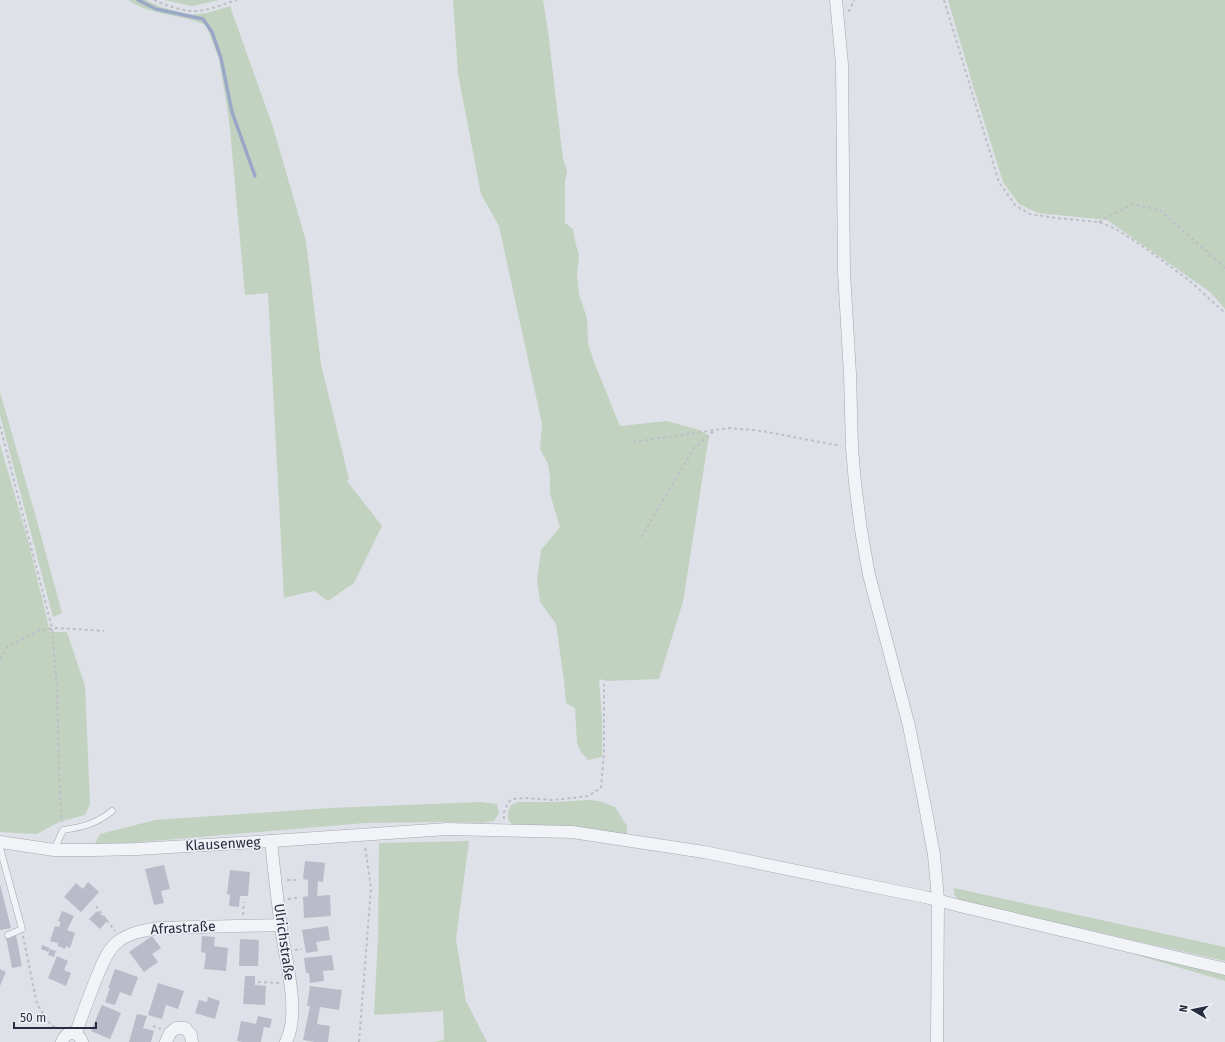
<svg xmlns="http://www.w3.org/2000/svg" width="1225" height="1042" viewBox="0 0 1225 1042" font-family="'Fira Sans',sans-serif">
<rect width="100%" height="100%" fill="#dfe1e8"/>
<!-- green -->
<g fill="#c2d2c0">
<path d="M128 0H146L161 7 190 15 207 13 230 6 273 127 306 241 321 364 349 479 347 481 382 526 354 583 328 601 314 591 284 598 268 293 245 295 230 129 228 113 219 59 206 25C200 23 194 21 188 19 168 14 145 12 128 0Z"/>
<path d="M164 0H219L192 6Z"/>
<path d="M453 0H543L548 31 563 159 567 171 565 182V223L573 229 576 245 579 255 577 275 579 294 587 318 588 343 594 362 620 426 667 421 700 430 709 436 683 602 659 679 607 681 599 679 602 718V757L588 760 581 752 577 743 575 708 566 703 564 681 556 624 540 602 537 580 541 550 560 527 550 494V478L548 464 540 449 542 424 499 226 481 194 458 74Z"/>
<path d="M948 0H1225V309L1210 292 1107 220 1038 213 1019 204 1003 182 974 89Z"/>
<path d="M0 392 35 514 62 613 53 617 0 415Z"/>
<path d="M0 444 29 544 50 632H67L85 686 90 804 85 815 59 822 37 834 0 832Z"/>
<path d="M588 800 599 801 615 807 627 826V835L512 825 508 819V812L511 805 518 802H555Z"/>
<path d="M481 802 497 804 499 813 494 821 482 823 446 822 365 823 94 846 100 834 155 820 330 808Z"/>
<path d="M469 841 456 939 466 1001 487 1042H434L444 1040 443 1011 374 1015 378 938 379 843Z"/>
<path d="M954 888 1225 947V961L959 901 954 894Z"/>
<path d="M1133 954 1163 958 1225 974V981Z"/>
</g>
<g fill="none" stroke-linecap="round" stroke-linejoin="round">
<!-- stream -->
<path stroke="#9aa8c8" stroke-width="3.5" d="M138 0 156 9 203 19 212 32 221 58 232 112 255 176"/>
</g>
<!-- building -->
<g fill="#b9bcc8">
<path d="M305 861 325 863 323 882 318 881 317 896 330 895 331 916 304 918 303 897 308 896V880L303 879Z"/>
<path d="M164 865 170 889 161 891 164 903 154 905 145 869Z"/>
<path d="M230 870 250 872 248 896H240L239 907 229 906 230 895 227 894Z"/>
<path d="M88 882 99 892 81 912 64 897 76 883 83 889Z"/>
<path d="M0 884 11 928 0 930Z"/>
<path d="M62 911 74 916 67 930 75 933 70 948 66 946 65 949 58 946V943L50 941 55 926 59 927 61 922 58 921Z"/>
<path d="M97 911 108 920 100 929 89 919Z"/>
<path d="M328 926 330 940 316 942 318 951 306 953 302 930Z"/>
<path d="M16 935 22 966 12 968 6 937Z"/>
<path d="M152 936 161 948 152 954 158 962 144 972 129 952Z"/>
<path d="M202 936 215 937 214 946 228 948 226 971 204 969 206 953 201 952Z"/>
<path d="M240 939 259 940 258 966H239Z"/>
<path d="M42 945 50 948 48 952 41 949Z"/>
<path d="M50 949 56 951 54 957 48 955Z"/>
<path d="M332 955 334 970 323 971 324 981 310 983 309 973H306L304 958Z"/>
<path d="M57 956 68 961 64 970 71 973 66 986 48 978Z"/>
<path d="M0 969 6 972 0 986Z"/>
<path d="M115 969 138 977 131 996 120 992 115 1005 105 1002 110 988H108Z"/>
<path d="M245 976H255V985L266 986 265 1005 243 1004Z"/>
<path d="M158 983 184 991 178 1009 166 1005 162 1019 148 1015Z"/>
<path d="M310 986 342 990 339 1010 320 1007 317 1024 330 1026 328 1042H315L303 1040 310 1006H307Z"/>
<path d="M208 997 220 1001 215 1019 195 1013 199 1000 207 1002Z"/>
<path d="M102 1005 121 1013 110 1039 91 1031Z"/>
<path d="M137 1014 147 1016 143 1028 154 1031 151 1042H129Z"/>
<path d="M258 1016 272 1019 270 1028 264 1027 261 1042H243L237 1041 241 1021 256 1024Z"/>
</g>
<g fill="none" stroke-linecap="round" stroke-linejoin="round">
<defs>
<g id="service">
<path d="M0 848 22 929 8 935"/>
<path d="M54 850 63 830C83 827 96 824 112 811"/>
</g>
<g id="minor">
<path d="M836 0 842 64 844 273 850 374 852 448 855 483 861 530 869 575 909 726 925 806 934 855 938 899 937 1042"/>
<path d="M271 841C274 870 277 898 281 927 285 959 301 1012 286 1042"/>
<path d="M0 842 54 850H95L137 849 271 841 447 829 572 832 704 852 925 897 960 906 1225 969"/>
<path d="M76 1033C82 1015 89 997 96 979 101 967 106 953 115 944 127 933 144 930 160 928L280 925"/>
<path d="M62 1042C66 1030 78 1030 82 1042"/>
<path d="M166 1042 170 1033 176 1028H185L191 1035 192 1042"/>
</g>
</defs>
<!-- service casing -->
<use href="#service" stroke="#a4a7b2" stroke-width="7"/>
<!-- minor casing -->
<use href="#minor" stroke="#a4a7b2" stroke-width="13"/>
<!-- path -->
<g stroke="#bdbfc7" stroke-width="2" stroke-dasharray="3 3" stroke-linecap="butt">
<path d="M154 0C165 5 179 10 191 11 206 12 223 4 237 0"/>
<path d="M944 0 999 182 1015 205 1030 214 1056 218 1099 222 1116 229 1141 245 1190 281 1225 313"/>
<path d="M848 11 850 10 854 0"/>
<path d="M1099 222 1133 204 1161 211 1225 268"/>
<path d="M0 426 52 628 57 689 59 777 62 822"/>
<path d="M633 442 729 428 762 431 841 446"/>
<path d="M641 537 694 448 714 431"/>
<path d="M0 659 7 647 40 630 58 628 104 631"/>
<path d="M504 819V812L508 802 514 799 525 798 554 800 588 796 601 788 604 751V684"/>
<path d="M287 880H297"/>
<path d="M288 899 297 898"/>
<path d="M96 906 115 931"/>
<path d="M243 915 244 902"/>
<path d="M23 936 37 1004 50 1024 57 1029"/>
<path d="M295 950 302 949"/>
<path d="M258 982 280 983"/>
<path d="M153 1026 161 1029"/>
<path d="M359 1042 371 888 365 846"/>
</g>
<!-- service -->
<use href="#service" stroke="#f2f3f7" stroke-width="6"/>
<!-- minor -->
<use href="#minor" stroke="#f2f3f7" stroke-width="12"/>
</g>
<g text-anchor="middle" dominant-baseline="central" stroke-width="3" stroke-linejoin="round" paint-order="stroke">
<!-- street labels -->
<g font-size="14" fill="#282c3f" stroke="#eef0f6">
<text transform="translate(223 844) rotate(-3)">Klausenweg</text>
<text transform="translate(183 928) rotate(-3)">Afrastraße</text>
<text transform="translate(284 942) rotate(82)">Ulrichstraße</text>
</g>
</g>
<!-- north arrow -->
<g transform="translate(1193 1010) rotate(279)" stroke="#eef0f6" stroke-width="3" paint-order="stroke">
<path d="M0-3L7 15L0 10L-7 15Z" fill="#282c3f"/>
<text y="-6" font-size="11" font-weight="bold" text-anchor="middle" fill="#282c3f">N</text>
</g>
<!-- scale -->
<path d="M14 1022v6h82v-6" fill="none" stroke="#282c3f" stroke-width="2"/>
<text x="20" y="1022" font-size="12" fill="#282c3f" stroke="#eef0f6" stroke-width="3" paint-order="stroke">50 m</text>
</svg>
